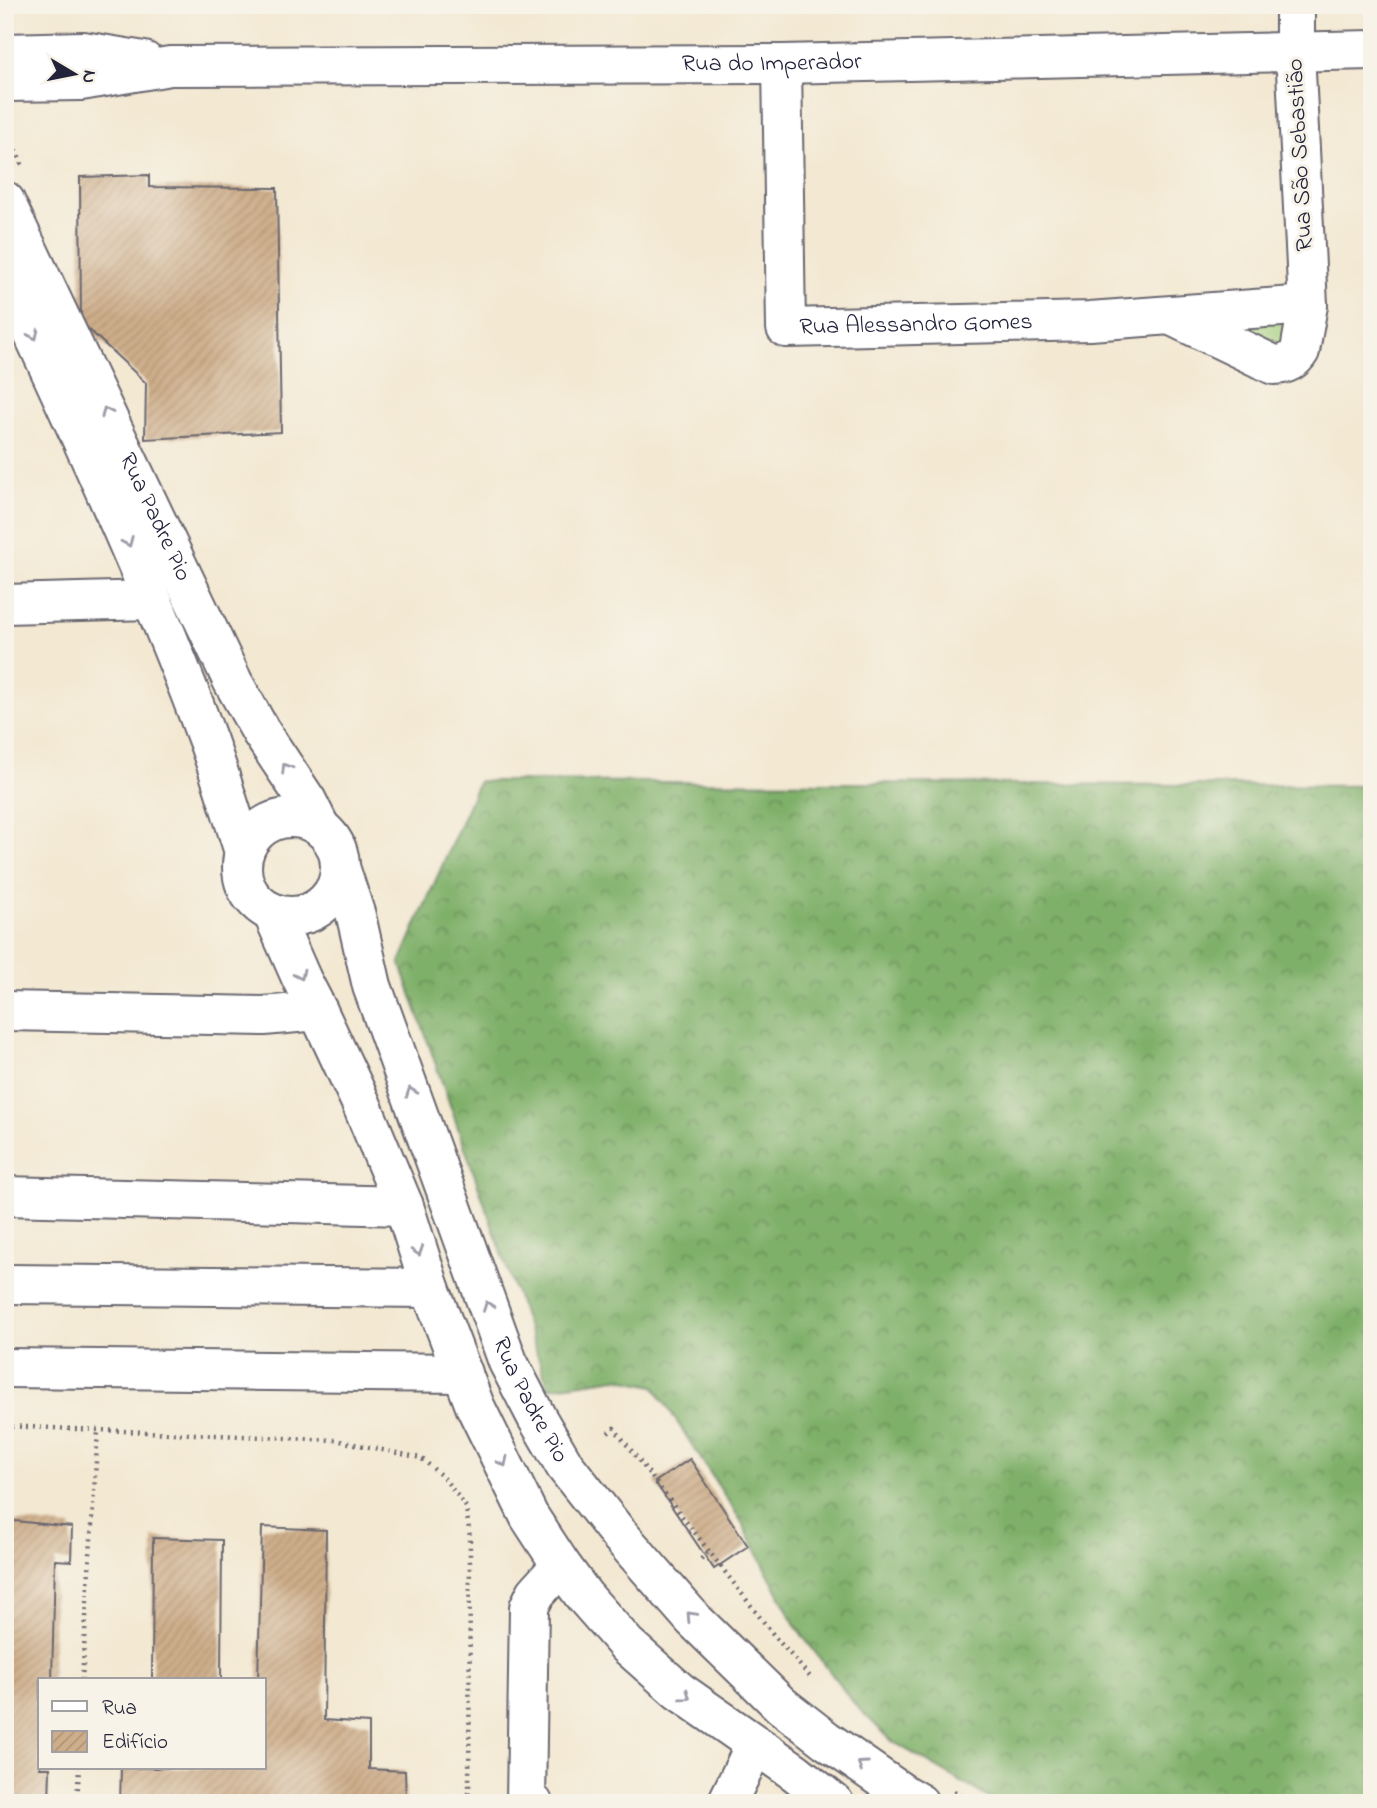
<svg xmlns="http://www.w3.org/2000/svg" width="1377" height="1808" viewBox="0 0 1377 1808" font-family="'Indie Flower',sans-serif">
<defs>
<pattern id="forest-crowns" width="20" height="18" patternUnits="userSpaceOnUse" patternTransform="scale(1.75)"><rect width="20" height="18" fill="#7fb069"/><path d="M2 6a3 3 0 1 1 6 0M12 15a3 3 0 1 1 6 0" fill="none" stroke="#688f58"/></pattern>
<pattern id="building-hatch" width="6" height="6" patternUnits="userSpaceOnUse" patternTransform="scale(1.75)"><rect width="6" height="6" fill="#ceae8a"/><path d="M-1 1l2-2M0 6l6-6M5 7l2-2" fill="none" stroke="#b19578"/></pattern>
</defs>
<rect width="100%" height="100%" fill="#f7f3e8"/>
<filter id="ink" filterUnits="userSpaceOnUse"><feTurbulence type="fractalNoise" baseFrequency=".0143" numOctaves="2"/><feDisplacementMap in="SourceGraphic" scale="14" xChannelSelector="R" yChannelSelector="G"/><feConvolveMatrix kernelMatrix="1 2 1 2 8 2 1 2 1" color-interpolation-filters="sRGB"/></filter>
<filter id="wash" filterUnits="userSpaceOnUse"><feTurbulence type="fractalNoise" baseFrequency=".00686" numOctaves="4" result="noise"/><feDisplacementMap in="SourceGraphic" scale="28" xChannelSelector="R" yChannelSelector="G"/><feGaussianBlur stdDeviation="1.57" result="paint"/><feColorMatrix in="noise" values="0 0 0 0 0 0 0 0 0 0 0 0 0 0 0 0 0 1.4 0 .05"/><feComposite in="paint" operator="in"/></filter>
<g filter="url(#wash)">
<rect width="100%" height="100%" fill="#f3e8d2"/>
<!-- forest -->
<path fill="url(#forest-crowns)" stroke="#506952" stroke-width="2" d="M479 781 1372 786V1803H1002L989 1798 892 1741 856 1706 796 1627 741 1521 654 1386 616 1378 549 1388 400 962Z"/>
<!-- park -->
<path fill="#9fcc79" stroke="#60775a" stroke-width="2" d="M1288 317 1285 355 1225 332Z"/>
<g id="blocks">
<!-- building -->
<g fill="url(#building-hatch)">
<path d="M149 175V187L277 188 281 432 145 439 146 383 81 322 80 177Z"/>
<path d="M690 1459 748 1546 714 1569 655 1482Z"/>
<path d="M5 1520 72 1527 71 1561 55 1560 52 1680H40V1768H50L49 1803H5Z"/>
<path d="M262 1527 326 1530 324 1720 369 1723V1769L405 1771 406 1803H120L121 1768H220V1770L256 1771V1768H264V1680H258Z"/>
<path d="M153 1538 222 1540 221 1680H152Z"/>
</g>
</g>
</g>
<g filter="url(#ink)">
<use href="#blocks" fill-opacity="0" stroke="#6b6770" stroke-width="2"/>
<g fill="none" stroke-linecap="round" stroke-linejoin="round">
<defs>
<g id="minor">
<path d="M5 53 83 51 144 61"/>
<path id="s1" d="M782 64 786 328 1090 321 1308 305"/>
<path id="s2" d="M5 82 81 81 170 66 782 64 1372 50"/>
<path id="s3" d="M5 201 233 682 261 732 307 801 320 827"/>
<path d="M5 273C76 427 149 581 208 741 221 777 232 815 244 852"/>
<path d="M1172 316 1274 365C1286 365 1294 361 1300 351L1308 305 1295 52V5"/>
<path d="M5 604 152 600"/>
<circle cx="291" cy="867" r="49"/>
<path id="s4" d="M340 867 356 916 372 986 508 1362 537 1418 565 1466 617 1532 693 1619 781 1705 826 1740 905 1795 919 1803"/>
<path d="M272 912 302 980 318 1011 361 1103 404 1206 430 1288 475 1406 529 1516 561 1565 584 1596 627 1645 679 1691 795 1772 834 1803"/>
<path d="M5 1011 264 1016 318 1011"/>
<path d="M5 1196 404 1206"/>
<path d="M5 1284 430 1288"/>
<path d="M5 1368 463 1373"/>
<path d="M533 1803 526 1802 529 1607 536 1593 561 1565"/>
<path d="M727 1803 755 1745"/>
</g>
</defs>
<!-- minor casing -->
<use href="#minor" stroke="#6b6770" stroke-width="42"/>
<!-- path -->
<g stroke="#6b6770" stroke-width="4.5" stroke-dasharray="2 5" stroke-linecap="butt">
<path d="M5 124 24 169"/>
<path d="M5 1426 335 1440 421 1458 444 1478 466 1507 470 1537 469 1803"/>
<path d="M608 1433 614 1428 776 1638 812 1679"/>
<path d="M701 1559 709 1551"/>
<path d="M82 1680 98 1430"/>
<path d="M954 1791 975 1803"/>
<path d="M77 1803 79 1768"/>
</g>
<!-- minor -->
<use href="#minor" stroke="#fff" stroke-width="38"/>
</g>
<!-- one-way arrows -->
<defs><path id="oneway-chevron" d="M-2-3.5L2.5 0L-2 3.5" fill="none" stroke-width="1.6" stroke-linecap="round" stroke-linejoin="round" transform="scale(1.75)"/></defs>
<g stroke="#9c9ca7">
<use href="#oneway-chevron" transform="translate(34 335) rotate(65)"/>
<use href="#oneway-chevron" transform="translate(106 412) rotate(-115)"/>
<use href="#oneway-chevron" transform="translate(128 542) rotate(67)"/>
<use href="#oneway-chevron" transform="translate(286 768) rotate(-122)"/>
<use href="#oneway-chevron" transform="translate(300 975) rotate(64)"/>
<use href="#oneway-chevron" transform="translate(411 1092) rotate(-110)"/>
<use href="#oneway-chevron" transform="translate(418 1251) rotate(72)"/>
<use href="#oneway-chevron" transform="translate(488 1306) rotate(-110)"/>
<use href="#oneway-chevron" transform="translate(503 1462) rotate(64)"/>
<use href="#oneway-chevron" transform="translate(691 1616) rotate(-133)"/>
<use href="#oneway-chevron" transform="translate(686 1696) rotate(36)"/>
<use href="#oneway-chevron" transform="translate(862 1765) rotate(-145)"/>
</g>
</g>
<g text-anchor="middle" dominant-baseline="central" stroke-width="6" stroke-linejoin="round" paint-order="stroke">
<!-- street labels -->
<g font-size="24" fill="#22223b" stroke="#f7f3e8">
<text stroke="none"><textPath href="#s2" startOffset="768">Rua do Imperador</textPath></text>
<text transform="translate(1301 155) rotate(-93)">Rua São Sebastião</text>
<text stroke="none"><textPath href="#s1" startOffset="394">Rua Alessandro Gomes</textPath></text>
<text stroke="none"><textPath href="#s3" startOffset="350">Rua Padre Pio</textPath></text>
<text stroke="none"><textPath href="#s4" startOffset="567">Rua Padre Pio</textPath></text>
</g>
</g>
<!-- margin -->
<rect width="1377" height="1808" fill="none" stroke="#f7f3e8" stroke-width="28"/>
<!-- legend -->
<rect x="38" y="1678" width="228" height="91" fill="#f7f3e8" stroke="#a29fa3" stroke-width="2"/>
<rect x="52" y="1701" width="35" height="10" fill="#ffffff" stroke="#a29fa3" stroke-width="2"/>
<text x="102" y="1714" font-size="21" fill="#22223b">Rua</text>
<rect x="52" y="1731" width="35" height="21" fill="url(#building-hatch)" stroke="#a29fa3" stroke-width="2"/>
<text x="102" y="1748" font-size="21" fill="#22223b">Edifício</text>
<!-- north arrow -->
<g transform="translate(74 74) rotate(100)" stroke="#f7f3e8" stroke-width="5" paint-order="stroke">
<path d="M0-5L12 26L0 18L-12 26Z" fill="#22223b"/>
<text y="-10" font-size="19" font-weight="bold" text-anchor="middle" fill="#22223b">N</text>
</g>
</svg>
